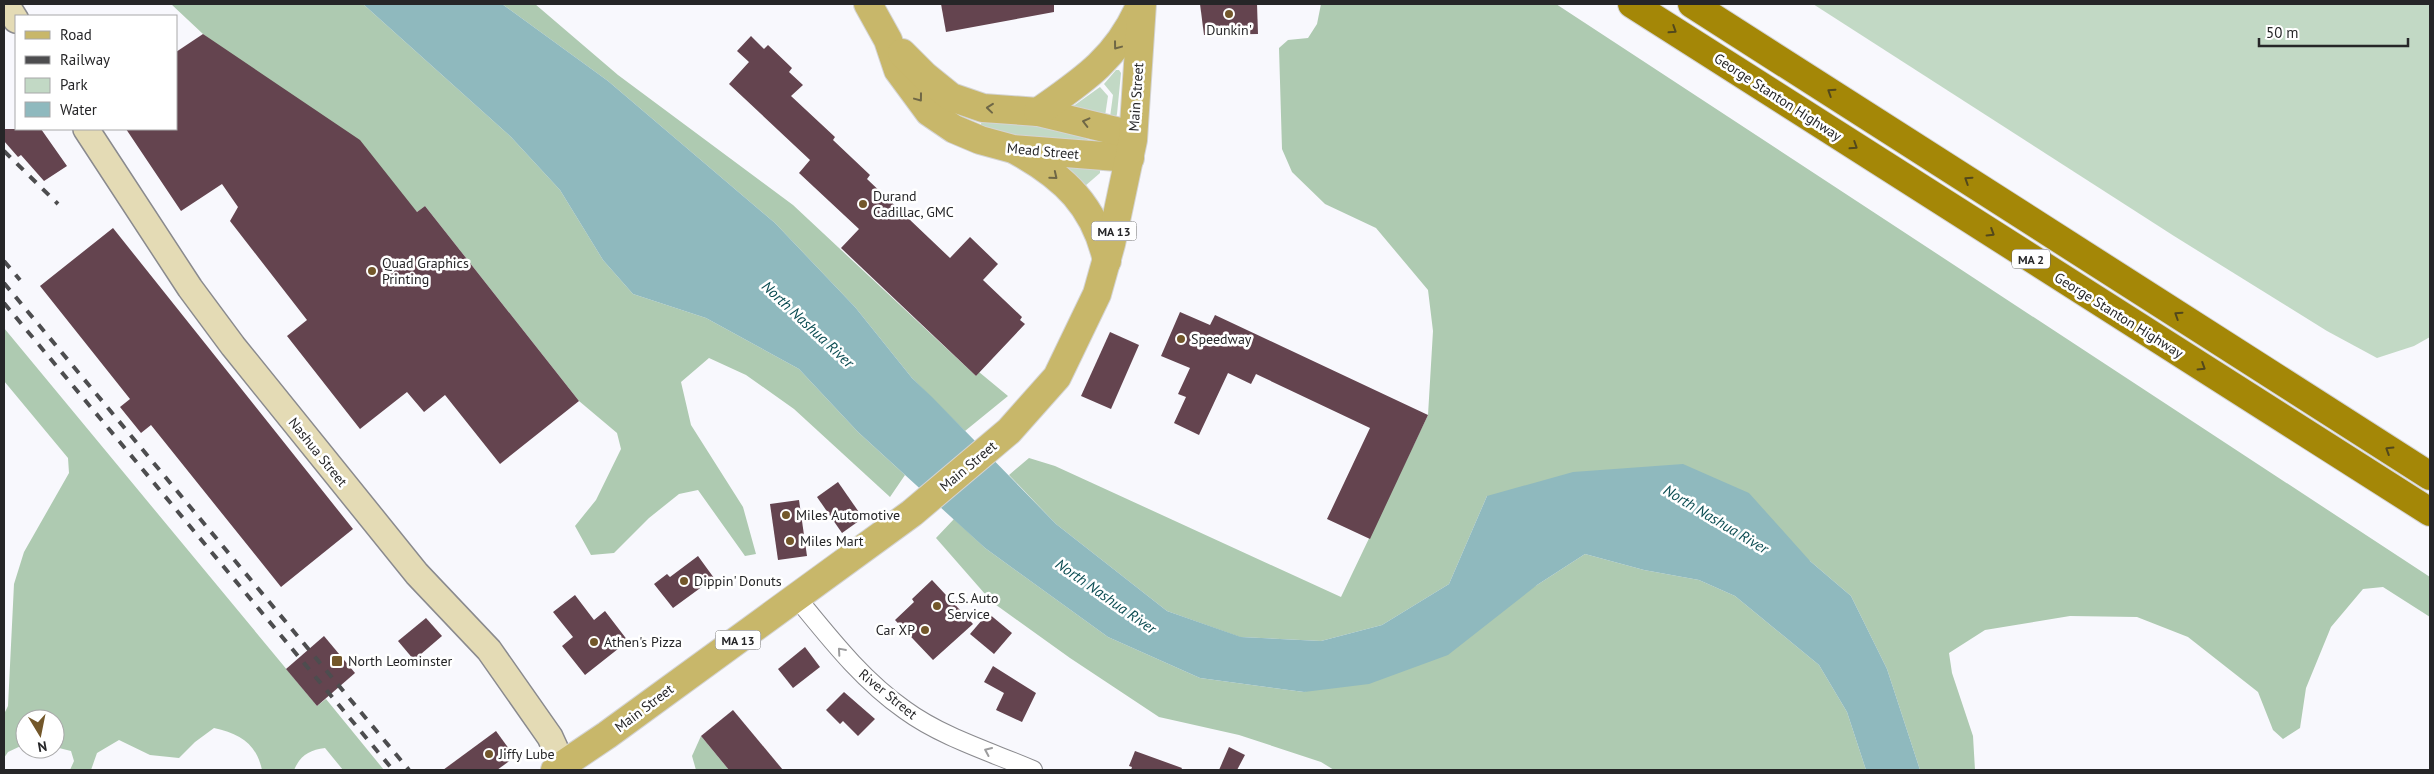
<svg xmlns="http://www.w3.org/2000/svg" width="2434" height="774" viewBox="0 0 2434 774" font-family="'PT Sans',sans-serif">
<rect width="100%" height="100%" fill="#f8f8fd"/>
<!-- green -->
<g fill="#c2d9c5">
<path d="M1813 4H2430V337L2414 346 2377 358 2327 331 2174 236Z"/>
<path d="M1116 70H1119L1121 73 1117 114 1116 117H1110L1113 95 1104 84Z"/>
<path d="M1100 87 1108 96 1105 116 1072 107Z"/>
<path d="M983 119C1021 123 1061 124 1095 143L1030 140 980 126Z"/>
<path d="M1061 162 1100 164V173L1085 186Z"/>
</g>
<!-- forest -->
<g fill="#aecab1">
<path d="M171 4H363L511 137 560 190 603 260 633 294 706 318 799 369 858 432 905 475 890 497 794 409 746 375 709 358 681 382 691 425 743 507 756 554 745 556 698 490 679 494 649 518 614 553 591 555 575 526 596 500 621 449 617 433 579 401 425 206 417 212 203 34Z"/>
<path d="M502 4H535L618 75 793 205 976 376 979 372 1008 396 965 431 912 378 855 307 775 223 608 81Z"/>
<path d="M1321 4H1556L2430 577V617L2383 587 2363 589 2331 627 2306 688 2300 728 2283 739 2273 730 2258 692 2188 637 2137 617 2070 616 1985 630 1949 653 1952 673 1973 736 1975 770H1920L1887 669 1851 596 1810 561 1487 496 1449 584 1382 625 1321 641 1240 637 1167 611 1056 524 1009 475 1029 458 1055 466 1341 597 1428 415 1433 331 1428 290 1376 228 1325 204 1292 172 1282 149 1279 48 1288 40 1308 38 1317 24Z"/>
<path d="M4 328 317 706 326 699 384 770H343L325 748C309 750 300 756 294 770H262C256 743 240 734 214 728L195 742 179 758 150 755 119 740 97 753 91 770H70L74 761 71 751 55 747V719H25V744L8 752 4 758V714L8 706 14 584 24 552 69 473 68 458 4 381Z"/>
<path d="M954 519 985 548 1108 637 1200 678 1304 692 1537 585 1585 554 1644 570 1699 580 1735 596 1819 665 1847 712 1866 770H1334L1321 762 1239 735 1159 717 1070 658 992 602 936 538Z"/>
<path d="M701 736 729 770H696L692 756Z"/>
</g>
<!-- water -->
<path fill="#8fb9be" d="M363 4H502L608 81 775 223 855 307 912 378 932 397 1056 524 1167 611 1241 637 1321 641 1382 625 1449 584 1487 496 1573 472 1683 464 1749 493 1810 561 1851 596 1887 669 1920 770H1866L1847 712 1819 665 1735 596 1699 580 1644 570 1585 554 1537 585 1448 655 1369 684 1304 692 1200 678 1108 637 985 548 858 432 799 369 706 318 633 294 603 260 560 190 511 137Z"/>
<!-- building -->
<g fill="#64444f">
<path d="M941 4H1054V12L946 32Z"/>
<path d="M1200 4H1257L1258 34 1204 35Z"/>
<path d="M203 34 360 140 417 212 425 206 579 401 500 464 445 395 424 412 407 392 360 429 287 336 307 320 230 221 238 207 222 184 181 211 126 129H176V52Z"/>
<path d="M751 36 764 49 768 45 792 68 789 72 803 85 791 96 835 137 833 140 870 175 867 179 950 258 970 237 998 264 983 280 1022 317 1020 320 1025 324 976 376 841 248 859 229 799 173 810 160 729 84 749 62 737 51Z"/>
<path d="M4 129H41L67 166 44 181 21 155 18 157 4 141Z"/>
<path d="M113 228 353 529 281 587 151 425 141 433 120 407 130 399 40 286Z"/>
<path d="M1180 312 1210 325 1215 315 1428 415 1370 539 1327 519 1370 428 1256 374 1251 384 1228 373 1199 435 1174 423 1186 397 1178 394 1190 368 1161 356Z"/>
<path d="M1110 332 1139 345 1111 409 1081 396Z"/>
<path d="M838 482 863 518 842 533 817 497Z"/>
<path d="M799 500 807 556 778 560 770 504Z"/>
<path d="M698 556 714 578 673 608 654 584 667 574 670 577Z"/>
<path d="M932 580 973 624 933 660 895 620 914 602 912 599Z"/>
<path d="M575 595 594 620 605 611 628 641 585 675 562 646 573 637 553 612Z"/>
<path d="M988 613 1012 633 994 654 970 634Z"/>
<path d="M426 618 442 636 414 660 398 641Z"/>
<path d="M324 636 355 673 317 706 286 669Z"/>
<path d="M805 647 820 667 793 688 778 669Z"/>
<path d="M993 666 1036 693 1022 722 996 710 1004 693 984 682Z"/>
<path d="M844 692 875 719 858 736 843 721 840 724 826 710Z"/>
<path d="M733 710 783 770H729L701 736Z"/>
<path d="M496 731 515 757 497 770H443Z"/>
<path d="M1229 747 1245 755 1237 770H1219Z"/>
<path d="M1135 751 1182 768 1181 770H1131L1132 767 1129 766Z"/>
</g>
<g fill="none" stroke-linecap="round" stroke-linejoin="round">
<defs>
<path id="street" d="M796 597C829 637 861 679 905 710 942 737 991 752 1033 770"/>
<g id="secondary">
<path d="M6 4 16 20"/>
<path d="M86 129 190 288 233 346 417 574 489 650 550 737 565 770"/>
</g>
<g id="primary">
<path d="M868 4 888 40 898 70 929 112 954 129 980 140 1013 149 1130 158"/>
<path d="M902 53 925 76 951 97 983 108 1038 112 1133 135"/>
<path d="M1038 112C1082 81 1115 60 1138 10"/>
<path d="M1017 151C1064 177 1095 206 1107 261"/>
<path d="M555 770 607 735 912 513 1009 431 1057 377 1097 294 1111 244 1133 140 1142 4"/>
</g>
<g id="highway">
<path d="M1632 4 2430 512"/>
<path d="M1692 4 2430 476"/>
</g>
</defs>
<!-- street casing -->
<use href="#street" stroke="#8a8a8e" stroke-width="20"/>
<!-- secondary casing -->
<use href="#secondary" stroke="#8a8a8e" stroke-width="28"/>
<!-- primary casing -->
<use href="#primary" stroke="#d4d4d4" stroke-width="30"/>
<!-- highway casing -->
<use href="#highway" stroke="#d4d4d4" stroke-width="30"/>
<!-- street -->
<use href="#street" stroke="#fff" stroke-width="18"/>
<!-- secondary -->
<use href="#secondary" stroke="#e4dbb5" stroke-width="25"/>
<!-- primary -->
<use href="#primary" stroke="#c8b76a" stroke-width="28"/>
<!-- highway -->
<use href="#highway" stroke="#a48707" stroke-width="28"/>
<!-- rail -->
<g stroke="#4d4d4f" stroke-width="4" stroke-dasharray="9 9" stroke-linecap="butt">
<path d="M4 151 58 204"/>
<path d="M4 261 20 280"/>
<path d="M4 283 409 770"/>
<path d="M4 303 393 770"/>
</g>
</g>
<!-- one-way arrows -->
<defs><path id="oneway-chevron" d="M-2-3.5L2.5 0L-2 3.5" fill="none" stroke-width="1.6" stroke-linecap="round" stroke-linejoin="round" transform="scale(1.25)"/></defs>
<g stroke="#52481c">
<use href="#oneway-chevron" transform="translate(1673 30) rotate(33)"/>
<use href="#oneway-chevron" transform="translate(1831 92) rotate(-147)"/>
<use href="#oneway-chevron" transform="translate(1854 146) rotate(33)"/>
<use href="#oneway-chevron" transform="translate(1968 180) rotate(-147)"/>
<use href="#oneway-chevron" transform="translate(1991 233) rotate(32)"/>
<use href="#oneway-chevron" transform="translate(2178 315) rotate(-147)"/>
<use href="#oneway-chevron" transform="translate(2202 367) rotate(32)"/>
<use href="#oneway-chevron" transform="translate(2389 450) rotate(-148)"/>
</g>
<g stroke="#6f6746">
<use href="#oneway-chevron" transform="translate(1117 46) rotate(127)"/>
<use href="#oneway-chevron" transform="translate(919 98) rotate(53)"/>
<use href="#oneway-chevron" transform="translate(990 108) rotate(-174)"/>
<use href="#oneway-chevron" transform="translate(1086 122) rotate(-166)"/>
<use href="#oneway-chevron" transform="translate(1054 176) rotate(39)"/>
</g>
<g stroke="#9d9d9e">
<use href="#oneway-chevron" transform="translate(841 651) rotate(-131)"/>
<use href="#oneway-chevron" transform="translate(988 751) rotate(-156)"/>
</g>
<!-- markers -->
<g fill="#73572a" stroke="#fff" stroke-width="2">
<circle cx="1229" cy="14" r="5"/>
<circle cx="863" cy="204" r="5"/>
<circle cx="372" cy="271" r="5"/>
<circle cx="1181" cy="339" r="5"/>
<circle cx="786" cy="515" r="5"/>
<circle cx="790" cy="541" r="5"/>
<circle cx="684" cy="581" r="5"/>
<circle cx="937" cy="606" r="5"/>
<circle cx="925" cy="630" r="5"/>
<circle cx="594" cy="642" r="5"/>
<rect x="331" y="655" width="12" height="12" rx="2.5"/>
<circle cx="489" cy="754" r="5"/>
</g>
<g text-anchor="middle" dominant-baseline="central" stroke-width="5" stroke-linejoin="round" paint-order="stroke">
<!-- shield labels -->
<g fill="#fff" stroke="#676768" stroke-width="1">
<rect x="1091.5" y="221.5" width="45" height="19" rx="4"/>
<rect x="2012" y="249.5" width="38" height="19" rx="4"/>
<rect x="715.5" y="630.5" width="45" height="19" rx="4"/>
</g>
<g font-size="12" font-weight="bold" fill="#262628">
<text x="1114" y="231">MA 13</text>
<text x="2031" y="259">MA 2</text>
<text x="738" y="640">MA 13</text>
</g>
<!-- poi labels -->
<g font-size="14" fill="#262628" stroke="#fff" text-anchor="start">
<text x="1229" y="30" text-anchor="middle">Dunkin'</text>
<text x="873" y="196">Durand<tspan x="873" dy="16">Cadillac, GMC</tspan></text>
<text x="382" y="263">Quad Graphics<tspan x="382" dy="16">Printing</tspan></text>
<text x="1191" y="339">Speedway</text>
<text x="796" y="515">Miles Automotive</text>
<text x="800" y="541">Miles Mart</text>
<text x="694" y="581">Dippin' Donuts</text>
<text x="947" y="598">C.S. Auto<tspan x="947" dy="16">Service</tspan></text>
<text x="915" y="630" text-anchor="end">Car XP</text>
<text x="604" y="642">Athen's Pizza</text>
<text x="348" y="661">North Leominster</text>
<text x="499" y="754">Jiffy Lube</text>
</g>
<!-- street labels -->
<g font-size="14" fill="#262628" stroke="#fff">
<text transform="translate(1136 97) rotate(-86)">Main Street</text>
<text transform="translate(1778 97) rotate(33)">George Stanton Highway</text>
<text transform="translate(1043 151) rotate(5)">Mead Street</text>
<text transform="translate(2119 315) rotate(32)">George Stanton Highway</text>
<text transform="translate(318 452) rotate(51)">Nashua Street</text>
<text transform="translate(968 466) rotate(-40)">Main Street</text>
<text transform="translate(888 694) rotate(39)">River Street</text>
<text transform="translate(644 708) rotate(-37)">Main Street</text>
</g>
<!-- water labels -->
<g font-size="15" font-style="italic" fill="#0b4c52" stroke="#fff">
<text transform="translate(808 324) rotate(43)">North Nashua River</text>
<text transform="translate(1716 519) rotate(31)">North Nashua River</text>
<text transform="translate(1106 596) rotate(35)">North Nashua River</text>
</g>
</g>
<!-- border -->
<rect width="2434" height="774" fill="none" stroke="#262628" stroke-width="10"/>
<!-- legend -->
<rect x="15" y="15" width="162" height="115" fill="#ffffff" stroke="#a8a8a9"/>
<rect x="25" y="31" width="25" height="8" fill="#c8b76a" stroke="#a8a8a9"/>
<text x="60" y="40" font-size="15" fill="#262628">Road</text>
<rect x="25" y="56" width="25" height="8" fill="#4d4d4f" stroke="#a8a8a9"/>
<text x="60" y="65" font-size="15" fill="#262628">Railway</text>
<rect x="25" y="78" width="25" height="15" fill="#c2d9c5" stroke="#a8a8a9"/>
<text x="60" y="90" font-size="15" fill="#262628">Park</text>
<rect x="25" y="102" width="25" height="15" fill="#8fb9be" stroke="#a8a8a9"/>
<text x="60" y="115" font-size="15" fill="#262628">Water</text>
<!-- north arrow -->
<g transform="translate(40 734) rotate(170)"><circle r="24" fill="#ffffff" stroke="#a8a8a9"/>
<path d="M0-4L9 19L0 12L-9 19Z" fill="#73572a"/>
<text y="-8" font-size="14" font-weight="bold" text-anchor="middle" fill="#262628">N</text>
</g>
<!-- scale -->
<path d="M2259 38v8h149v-8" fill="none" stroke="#262628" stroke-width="2.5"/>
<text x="2266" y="38" font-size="15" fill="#262628" stroke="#ffffff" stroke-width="4" paint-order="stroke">50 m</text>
</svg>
